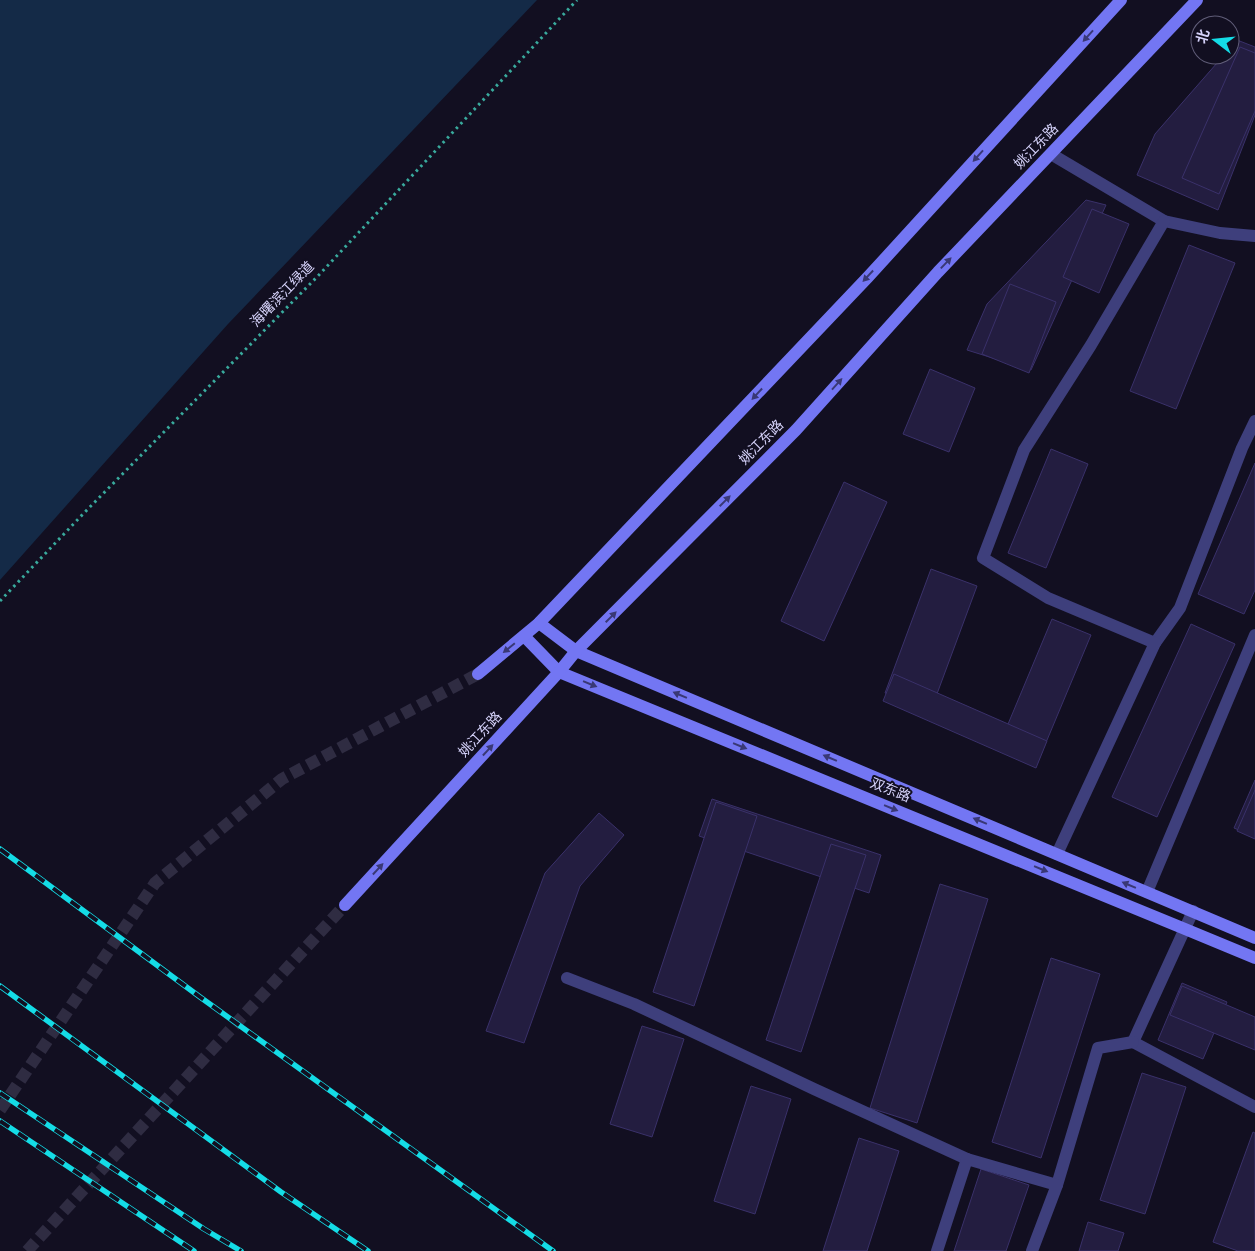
<svg xmlns="http://www.w3.org/2000/svg" width="1255" height="1251" viewBox="0 0 1255 1251" font-family="Overpass,'Noto Sans SC',sans-serif">
<rect width="100%" height="100%" fill="#120f21"/>
<!-- water -->
<path fill="#142a47" d="M0 0H537L228 324 0 580Z"/>
<!-- building -->
<g fill="#231d40" stroke="#3a316a">
<path d="M1237 40 1255 47V115L1218 210 1137 175 1155 134 1224 55H1230V48Z"/>
<path d="M1240 47 1255 53V111L1219 194 1182 178Z"/>
<path d="M1086 200 1106 205 1031 370 967 350 987 304Z"/>
<path d="M1092 209 1129 224 1099 293 1063 277Z"/>
<path d="M1189 245 1235 263 1176 409 1130 391Z"/>
<path d="M1010 284 1056 302 1029 373 982 354Z"/>
<path d="M930 369 975 388 949 452 903 434Z"/>
<path d="M1051 449 1088 464 1046 568 1008 553Z"/>
<path d="M1255 463V590L1244 614 1198 594Z"/>
<path d="M844 482 887 502 824 641 781 621Z"/>
<path d="M931 569 977 586 931 710 885 693Z"/>
<path d="M1052 619 1091 635 1037 764 998 748Z"/>
<path d="M1191 624 1235 644 1157 817 1112 797Z"/>
<path d="M894 674 1047 741 1036 768 883 701Z"/>
<path d="M1255 780V837L1234 828Z"/>
<path d="M1255 790V839L1237 831Z"/>
<path d="M712 799 881 855 869 893 699 836Z"/>
<path d="M716 802 757 816 694 1006 653 992Z"/>
<path d="M599 813 624 835 580 886 524 1043 486 1031 545 873Z"/>
<path d="M831 844 866 855 801 1052 766 1040Z"/>
<path d="M940 884 988 899 917 1123 870 1108Z"/>
<path d="M1051 958 1100 974 1041 1158 992 1142Z"/>
<path d="M1182 983 1227 1002 1203 1059 1158 1040Z"/>
<path d="M1182 986 1255 1017V1050L1170 1015Z"/>
<path d="M642 1026 684 1039 652 1137 610 1124Z"/>
<path d="M1142 1073 1186 1087 1145 1214 1100 1200Z"/>
<path d="M751 1086 791 1099 755 1214 714 1201Z"/>
<path d="M1253 1132 1255 1133V1251H1238L1213 1242Z"/>
<path d="M859 1138 899 1151 867 1251H823Z"/>
<path d="M981 1169 1029 1185 1006 1251H954Z"/>
<path d="M1088 1222 1124 1233 1118 1251H1079Z"/>
</g>
<g fill="none" stroke-linecap="round" stroke-linejoin="round">
<!-- secondary-tunnel -->
<g stroke="#2f2c42" stroke-width="12" stroke-dasharray="12 6" stroke-linecap="butt">
<path d="M0 1110 155 883 282 779 478 674"/>
<path d="M27 1251 345 905"/>
</g>
<!-- path -->
<path stroke="#39aa9d" stroke-width="3" stroke-dasharray="2.5 4" stroke-linecap="butt" d="M0 601 84 513 316 278 577 0"/>
<!-- service -->
<g stroke="#3e3f7c" stroke-width="12">
<path d="M1051 154 1164 221 1220 233 1255 236"/>
<path d="M1155 643 1180 608 1242 448 1255 421"/>
<path d="M1057 854 1155 643 1048 598 983 558 1024 450 1091 345 1164 221"/>
<path d="M1147 892 1255 635"/>
<path d="M1193 911 1133 1042 1255 1107"/>
<path d="M567 978 634 1004 814 1089 967 1159"/>
<path d="M1057 1185 1098 1048 1133 1042"/>
<path d="M937 1251 967 1159 1057 1185 1032 1251"/>
</g>
<!-- secondary -->
<g stroke="#7376f3" stroke-width="12">
<path d="M539 623 576 651 1255 938"/>
<path d="M524 636 559 672 1185 929 1255 958"/>
<path d="M478 674 539 623 868 277 1121 0"/>
<path d="M345 905 559 672 576 651 796 430 938 272 1197 0"/>
</g>
<defs>
<g id="rail">
<path d="M0 849 200 997 553 1251"/>
<path d="M0 986 281 1192 368 1251"/>
<path d="M0 1093 204 1229 241 1251"/>
<path d="M0 1121 194 1251"/>
</g>
</defs>
<!-- rail casing -->
<use href="#rail" stroke="#14dce6" stroke-width="5.5"/>
<!-- rail -->
<use href="#rail" stroke="#120f21" stroke-width="4" stroke-dasharray="11" stroke-linecap="butt"/>
</g>
<!-- one-way arrows -->
<defs><path id="oneway-solid" d="M-6-.8H1V-3.2L6.5 0L1 3.2V.8H-6Z" transform="scale(1.25)"/></defs>
<g fill="#393875">
<use href="#oneway-solid" transform="translate(1088 36) rotate(132)"/>
<use href="#oneway-solid" transform="translate(978 156) rotate(132)"/>
<use href="#oneway-solid" transform="translate(946 263) rotate(-46)"/>
<use href="#oneway-solid" transform="translate(868 276) rotate(133)"/>
<use href="#oneway-solid" transform="translate(837 384) rotate(-48)"/>
<use href="#oneway-solid" transform="translate(757 394) rotate(133)"/>
<use href="#oneway-solid" transform="translate(725 501) rotate(-45)"/>
<use href="#oneway-solid" transform="translate(611 617) rotate(-45)"/>
<use href="#oneway-solid" transform="translate(509 648) rotate(141)"/>
<use href="#oneway-solid" transform="translate(590 684) rotate(22)"/>
<use href="#oneway-solid" transform="translate(680 695) rotate(-157)"/>
<use href="#oneway-solid" transform="translate(740 746) rotate(22)"/>
<use href="#oneway-solid" transform="translate(488 750) rotate(-47)"/>
<use href="#oneway-solid" transform="translate(830 758) rotate(-157)"/>
<use href="#oneway-solid" transform="translate(891 808) rotate(22)"/>
<use href="#oneway-solid" transform="translate(980 821) rotate(-157)"/>
<use href="#oneway-solid" transform="translate(378 869) rotate(-47)"/>
<use href="#oneway-solid" transform="translate(1041 869) rotate(22)"/>
<use href="#oneway-solid" transform="translate(1129 885) rotate(-157)"/>
</g>
<g text-anchor="middle" dominant-baseline="central" stroke-width="4" stroke-linejoin="round" paint-order="stroke">
<!-- street labels -->
<g font-size="14" fill="#d6d3fb" stroke="#120f21">
<text transform="translate(1037 147) rotate(-46)">姚江东路</text>
<text transform="translate(283 295) rotate(-46)">海曙滨江绿道</text>
<text transform="translate(762 443) rotate(-45)">姚江东路</text>
<text transform="translate(481 735) rotate(-47)">姚江东路</text>
<text transform="translate(890 791) rotate(22)">双东路</text>
</g>
</g>
<!-- north arrow -->
<g transform="translate(1215 40) rotate(286)"><circle r="24" fill="#120f21" stroke="#605d78"/>
<path d="M0-4L9 19L0 12L-9 19Z" fill="#14dce6"/>
<text y="-8" font-size="14" font-weight="bold" text-anchor="middle" fill="#d6d3fb">北</text>
</g>
</svg>
